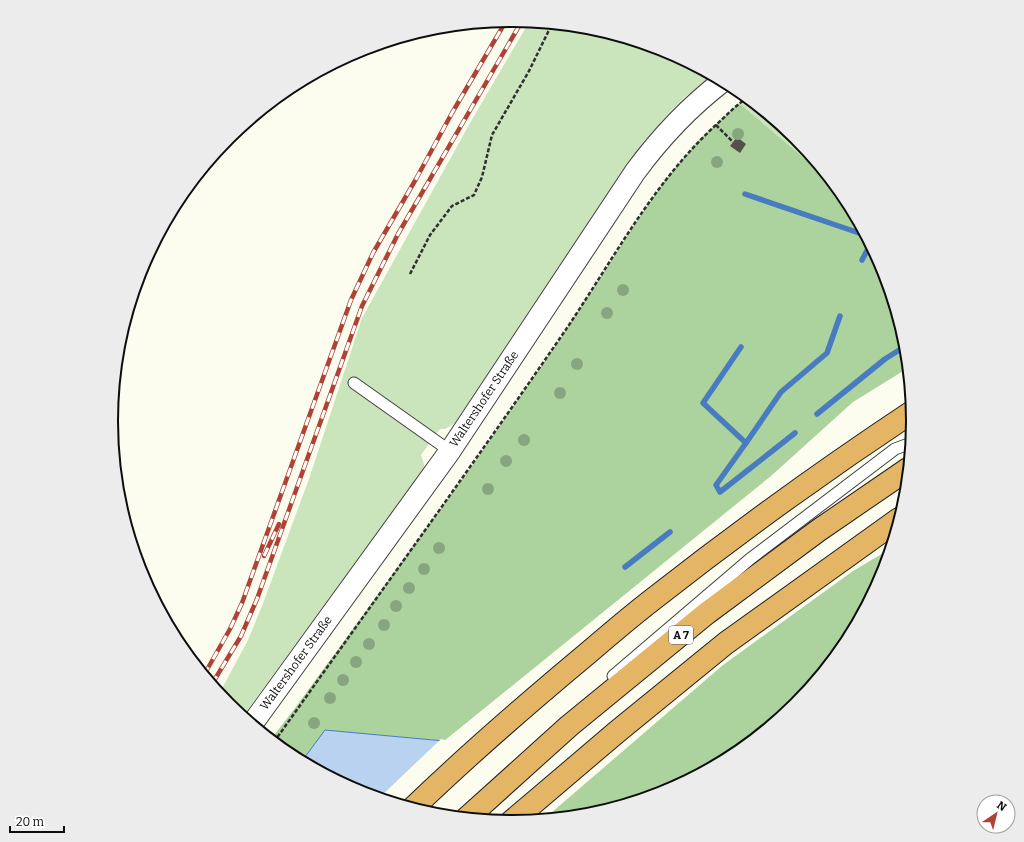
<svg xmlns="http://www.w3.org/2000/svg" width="1024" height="842" viewBox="0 0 1024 842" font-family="Bitter,serif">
<rect width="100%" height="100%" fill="#fdfdef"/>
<!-- green -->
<g fill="#cae4bc">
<path d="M529 22 590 28 666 51 712 75 685 97 667 115 644 141 577 239 455 423 445 429H440L421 455 424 464V469L243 716 228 704 219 694 248 640 262 606 309 479 362 318 470 123Z"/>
<path d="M747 98 796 138 829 179 739 103Z"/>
</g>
<!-- forest -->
<g fill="#acd39d">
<path d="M739 103 829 179 846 198 883 268 905 343 908 368 853 402 771 476 444 741 326 730 302 761 289 754 271 739 295 708 474 463 560 339 639 218 666 179 700 139Z"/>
<path d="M890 549 882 575 845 644 795 705 735 755 665 792 590 814 544 819 723 665 853 571Z"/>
</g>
<!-- water -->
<path fill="#b9d2ef" stroke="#487bbf" d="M325 730 444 741 384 799 358 791 302 761Z"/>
<!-- pier -->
<path fill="#fdfdef" d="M441 739 445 740V743L386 800 379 798Z"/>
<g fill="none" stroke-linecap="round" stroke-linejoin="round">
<!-- stream -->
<g stroke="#487bbf" stroke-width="5.5">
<path d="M745 194 865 235"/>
<path d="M862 260 870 245"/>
<path d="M741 347 703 403 746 443 716 485 720 492 795 433"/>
<path d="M817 414 885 359 904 347 906 348"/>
<path d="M746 443 781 392 827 353 840 316"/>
<path d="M625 567 670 532"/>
</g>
</g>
<!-- building -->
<path fill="#55504b" d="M737 137 746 144 740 153 730 146Z"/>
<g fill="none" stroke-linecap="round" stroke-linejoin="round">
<defs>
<g id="lane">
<path d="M354 383 450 451"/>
<path d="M613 676 750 559 895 449 911 443"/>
</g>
<path id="street" d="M252 724 450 451 635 172C660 138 689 107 723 81"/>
<g id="highway">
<path d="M413 808C469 754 528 703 588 653 609 635 630 617 652 600 736 534 823 471 912 412"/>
<path d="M467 818 569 726 707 613 819 530 908 469"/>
<path d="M511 822 618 731 726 643 899 519"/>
</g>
</defs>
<!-- lane casing -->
<use href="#lane" stroke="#404040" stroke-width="13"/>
<!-- street casing -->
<use href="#street" stroke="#404040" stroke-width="23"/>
<!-- highway casing -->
<use href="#highway" stroke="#1e1e1e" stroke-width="24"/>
<!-- path -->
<g stroke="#2f2f2f" stroke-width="2.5" stroke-dasharray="4 2" stroke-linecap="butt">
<path d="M716 125 733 142"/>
<path d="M410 274 430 235 452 206 474 195 482 177 492 135 529 71 552 24"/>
<path d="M274 742C369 608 465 476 558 341 609 268 650 185 717 124 727 115 736 105 747 98"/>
</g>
<!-- lane -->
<use href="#lane" stroke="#fff" stroke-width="11"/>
<!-- street -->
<use href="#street" stroke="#fff" stroke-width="21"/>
<!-- highway -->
<use href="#highway" stroke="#e5b566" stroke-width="22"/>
<defs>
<g id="rail">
<path d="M264 556 279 524"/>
<path d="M204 675 230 629 242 603 351 300 373 253 416 179 452 113 506 21"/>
<path d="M212 684 241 636 257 599 362 306 398 234 522 21"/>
</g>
</defs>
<!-- rail casing -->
<use href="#rail" stroke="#ae4234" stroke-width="4.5"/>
<!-- rail -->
<use href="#rail" stroke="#fff" stroke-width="3" stroke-dasharray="9" stroke-linecap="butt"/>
</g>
<!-- trees -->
<g fill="#87a67f">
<circle cx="738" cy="134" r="6"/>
<circle cx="717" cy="162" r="6"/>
<circle cx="623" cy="290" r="6"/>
<circle cx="607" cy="313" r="6"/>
<circle cx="577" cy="364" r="6"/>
<circle cx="560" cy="393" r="6"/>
<circle cx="524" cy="440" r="6"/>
<circle cx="506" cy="461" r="6"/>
<circle cx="488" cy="489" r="6"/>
<circle cx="439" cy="548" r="6"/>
<circle cx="424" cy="569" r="6"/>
<circle cx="409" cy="588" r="6"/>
<circle cx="396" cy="606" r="6"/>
<circle cx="384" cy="625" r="6"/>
<circle cx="369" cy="644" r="6"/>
<circle cx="356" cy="662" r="6"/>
<circle cx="343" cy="680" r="6"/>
<circle cx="330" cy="698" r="6"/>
<circle cx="314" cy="723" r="6"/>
</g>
<g text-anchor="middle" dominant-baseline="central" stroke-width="4" stroke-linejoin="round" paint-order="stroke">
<!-- shield labels -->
<rect fill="#fff" stroke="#565656" stroke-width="1" x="669" y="626" width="24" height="18" rx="3"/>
<g font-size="11" font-weight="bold" fill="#0d0d0d">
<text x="681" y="635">A 7</text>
</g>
<!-- street labels -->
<g font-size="12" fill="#0d0d0d" stroke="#fff">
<text transform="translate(484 399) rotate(-56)">Waltershofer Straße</text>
<text transform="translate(296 663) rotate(-54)">Waltershofer Straße</text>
</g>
</g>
<!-- crop -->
<path d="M0 0H1024V842H0ZM118 421a394 394 0 1 1 788 0a394 394 0 1 1-788 0Z" fill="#ececec" fill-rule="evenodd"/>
<path fill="none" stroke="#0d0d0d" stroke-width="2" d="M118 421a394 394 0 1 1 788 0a394 394 0 1 1-788 0Z"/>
<!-- north arrow -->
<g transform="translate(996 814) rotate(35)"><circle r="19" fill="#ffffff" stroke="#9e9e9e"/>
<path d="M0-3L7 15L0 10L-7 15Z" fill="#ae4234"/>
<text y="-6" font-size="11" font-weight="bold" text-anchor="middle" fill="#0d0d0d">N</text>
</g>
<!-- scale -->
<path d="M10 826v6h54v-6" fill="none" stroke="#0d0d0d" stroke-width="2"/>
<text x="16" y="826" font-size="12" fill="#0d0d0d" stroke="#ffffff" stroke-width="3" paint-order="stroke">20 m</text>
</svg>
